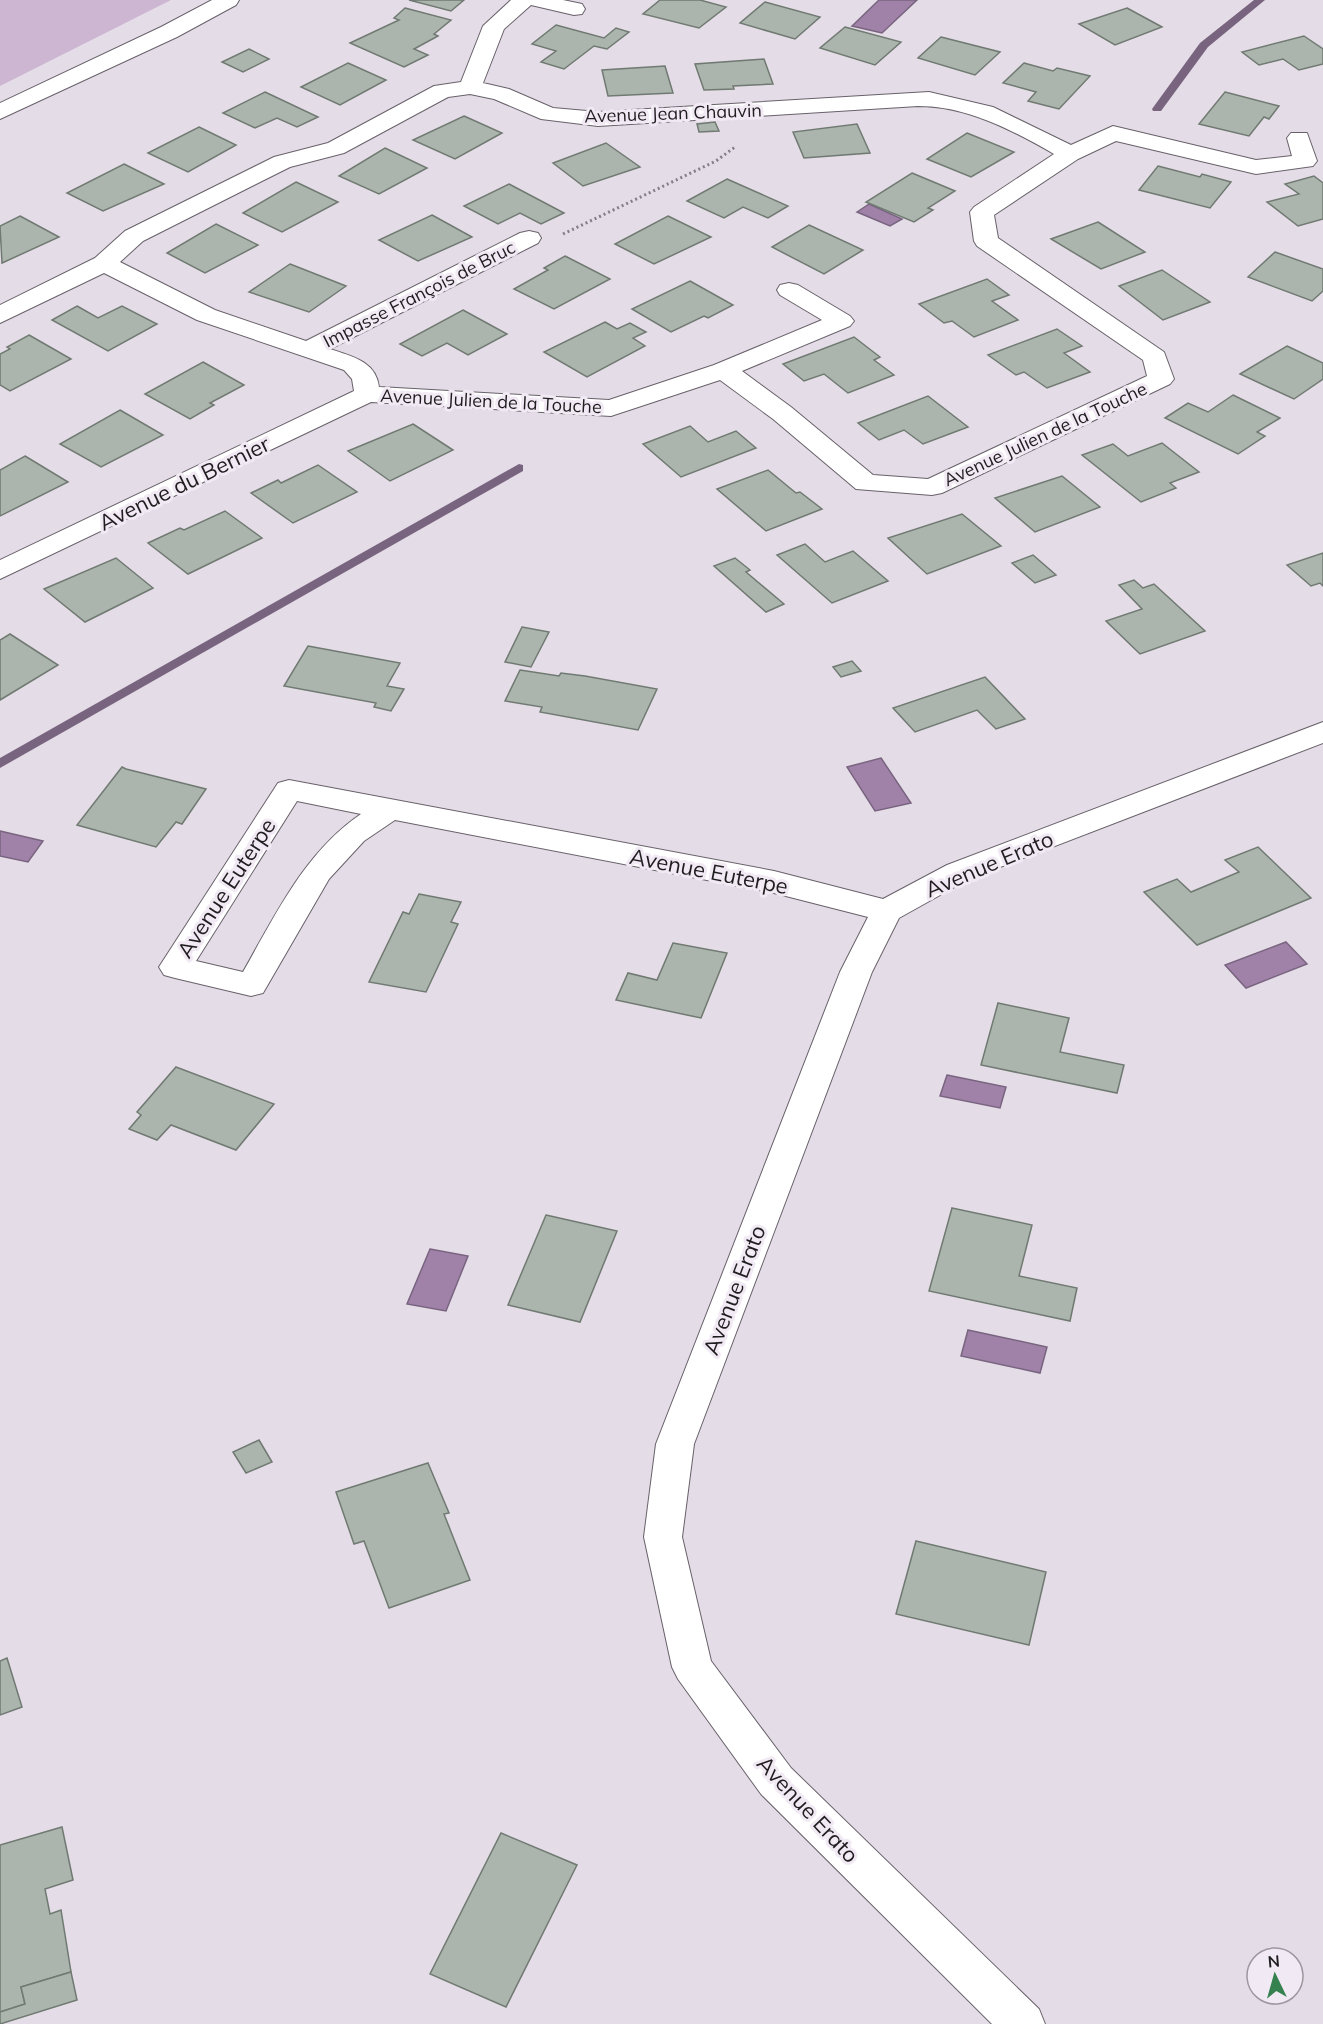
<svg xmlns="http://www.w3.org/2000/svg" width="1323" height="2024" viewBox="0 0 1323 2024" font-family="Mulish,sans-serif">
<rect width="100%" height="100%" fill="#e4dce6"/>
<!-- green -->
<path fill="#ccb6d2" d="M0 0H171L0 86Z"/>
<!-- water -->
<g fill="#a082a9" stroke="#796480" stroke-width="1.5">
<path d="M879 0H917L882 33 852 26Z"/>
<path d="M869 204 902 219 890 226 857 212Z"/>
<path d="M881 758 911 803 875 811 847 767Z"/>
<path d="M0 831 43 841 28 862 0 856Z"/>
<path d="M1286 942 1307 964 1246 988 1225 965Z"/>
<path d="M947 1075 1006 1087 1000 1108 940 1096Z"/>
<path d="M430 1249 468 1256 446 1311 407 1304Z"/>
<path d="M968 1330 1047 1347 1040 1373 961 1356Z"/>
</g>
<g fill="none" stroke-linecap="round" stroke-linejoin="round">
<!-- stream -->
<g fill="#796480" fill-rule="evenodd">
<path d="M1254 0H1265L1208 47 1161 111H1153L1152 109 1200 43Z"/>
<path d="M519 464 523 465V471L0 768V758Z"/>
</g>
</g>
<!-- building -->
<g fill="#abb5ad" stroke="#707a72" stroke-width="1.5">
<path d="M409 0H464L451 11Z"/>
<path d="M660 0H700L726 7 699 28 643 14Z"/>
<path d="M765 2 820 17 795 39 740 23Z"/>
<path d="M405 8 451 20 434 34 438 36 414 49 428 55 404 67 350 43 399 20 394 18Z"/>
<path d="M1127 8 1162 27 1115 45 1079 24Z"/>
<path d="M556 25 604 38 616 28 629 32 607 49 594 46 564 69 541 62 556 51 532 44Z"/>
<path d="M845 27 901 42 875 65 820 48Z"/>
<path d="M1304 36 1323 49V64L1299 70 1283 59 1259 65 1242 52Z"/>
<path d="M941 37 1000 52 975 75 918 58Z"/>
<path d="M249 49 269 59 243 72 222 62Z"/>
<path d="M764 59 773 84 733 86 734 89 704 90 695 64Z"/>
<path d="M348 63 386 80 340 105 301 87Z"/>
<path d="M1024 63 1053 71 1057 68 1090 76 1059 109 1028 101 1036 92 1003 83Z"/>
<path d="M665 66 673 93 608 96 602 70Z"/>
<path d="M265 92 318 117 297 127 277 118 255 128 223 113Z"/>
<path d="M1225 92 1279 106 1269 119 1264 117 1249 136 1199 124Z"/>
<path d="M464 116 502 133 455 159 413 140Z"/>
<path d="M715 122 719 131 699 132 697 124Z"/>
<path d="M857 124 870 153 804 158 793 132Z"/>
<path d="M199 127 236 145 188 172 148 153Z"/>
<path d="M967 133 1014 152 971 177 927 159Z"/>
<path d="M606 143 640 167 583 186 553 163Z"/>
<path d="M385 148 427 168 379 194 339 176Z"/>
<path d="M124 164 164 184 103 211 67 193Z"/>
<path d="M1158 166 1200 177 1202 174 1231 182 1210 208 1139 190Z"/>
<path d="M912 173 955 191 928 208 933 210 914 222 866 202Z"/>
<path d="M1314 176 1323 183V219L1298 226 1267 202 1299 194 1285 184Z"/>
<path d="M727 179 788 206 768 218 743 207 724 218 687 201Z"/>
<path d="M296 182 338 202 282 232 243 213Z"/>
<path d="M509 184 564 213 541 224 520 213 498 224 464 206Z"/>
<path d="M432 215 472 237 418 261 379 240Z"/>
<path d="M20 216 59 237 2 263 0 226Z"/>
<path d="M668 216 711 237 654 264 615 244Z"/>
<path d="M1098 222 1145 252 1101 269 1051 239Z"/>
<path d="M216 224 258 245 205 273 167 253Z"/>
<path d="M809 225 863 250 824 274 772 247Z"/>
<path d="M1275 252 1323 269V291L1312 301 1248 277Z"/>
<path d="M565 256 610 279 554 309 514 289 548 270 544 268Z"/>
<path d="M290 264 346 286 309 312 249 292Z"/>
<path d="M1162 270 1210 302 1163 320 1119 286Z"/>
<path d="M987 279 1009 295 992 301 1018 320 974 337 952 321 944 323 919 304Z"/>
<path d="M690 281 733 305 708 318 704 316 671 332 632 309Z"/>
<path d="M77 306 98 318 122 306 157 324 108 351 52 320Z"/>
<path d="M463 310 507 334 468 355 447 343 422 356 400 344Z"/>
<path d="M605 322 617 329 630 323 646 332 633 338 645 346 587 377 544 352Z"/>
<path d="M1057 329 1082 346 1064 353 1090 372 1047 388 1024 372 1016 375 988 355Z"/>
<path d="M29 335 71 359 10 391 0 385V354L10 349 7 347Z"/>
<path d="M854 337 880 357 874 360 894 375 848 393 824 374 804 381 783 364Z"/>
<path d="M1287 346 1323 363V379L1294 399 1240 374Z"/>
<path d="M203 362 244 385 210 403 214 405 190 419 145 394Z"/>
<path d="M1233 395 1280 418 1257 432 1265 436 1238 454 1165 418 1188 403 1208 412Z"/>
<path d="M928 396 968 427 923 444 904 430 879 440 858 423Z"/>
<path d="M120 410 163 435 101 467 60 444Z"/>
<path d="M413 424 453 450 390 481 348 451Z"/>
<path d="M690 426 708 442 736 431 756 448 681 477 643 444Z"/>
<path d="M1162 443 1199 472 1170 483 1176 488 1141 502 1082 455 1113 444 1128 456Z"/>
<path d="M25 456 68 482 0 516V470Z"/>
<path d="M318 465 357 492 293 523 251 493 278 480 281 483Z"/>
<path d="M768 470 796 493 800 492 822 509 766 531 717 489Z"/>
<path d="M1062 476 1100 507 1035 532 995 498Z"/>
<path d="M225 511 262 538 188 574 148 543 180 528 184 530Z"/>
<path d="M962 514 1001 546 927 574 888 538Z"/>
<path d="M805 544 825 562 853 551 888 581 832 603 777 555Z"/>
<path d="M1323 553V586L1320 583 1311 586 1287 565Z"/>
<path d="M1033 555 1056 575 1035 583 1012 563Z"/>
<path d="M116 558 153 588 85 622 44 589Z"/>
<path d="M735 558 750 570 746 572 784 604 766 612 714 566Z"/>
<path d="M1134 580 1143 588 1154 584 1205 631 1140 654 1106 621 1142 609 1119 585Z"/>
<path d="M522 627 549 632 531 667 505 662Z"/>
<path d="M10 634 58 665 0 700V640Z"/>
<path d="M308 646 400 663 387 686 404 689 391 711 374 707 376 703 284 686Z"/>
<path d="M852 661 861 671 841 677 833 667Z"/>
<path d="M520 670 559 676 561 673 585 676 657 689 638 730 540 712 542 707 505 701Z"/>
<path d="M985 677 1025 719 996 729 977 710 915 732 893 708Z"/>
<path d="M122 767 126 769 206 789 182 824 176 822 156 847 77 825Z"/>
<path d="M1258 847 1311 898 1197 945 1144 892 1177 879 1191 892 1239 872 1225 860Z"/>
<path d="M419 894 461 902 451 922 458 924 426 992 369 982 403 912 409 914Z"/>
<path d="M673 943 727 953 701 1018 616 1000 628 973 657 980Z"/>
<path d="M998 1003 1069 1018 1060 1052 1124 1065 1117 1093 981 1065Z"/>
<path d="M176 1067 274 1104 236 1150 171 1125 157 1140 129 1129 141 1115 137 1112Z"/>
<path d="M952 1208 1032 1225 1019 1276 1077 1288 1070 1321 929 1291Z"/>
<path d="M546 1215 617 1231 580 1322 508 1305Z"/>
<path d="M259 1440 272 1462 246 1473 233 1452Z"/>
<path d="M428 1463 449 1513 444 1514 470 1580 389 1608 364 1541 354 1544 336 1492Z"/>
<path d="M916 1541 1046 1572 1029 1645 896 1614Z"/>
<path d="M7 1658 22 1707 0 1715V1661Z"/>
<path d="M62 1827 73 1880 45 1889 50 1914 61 1910 71 1972 21 1987 25 2004 0 2012V1845Z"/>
<path d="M501 1833 577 1865 506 2007 430 1974Z"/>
<path d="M71 1972 77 2000 0 2024V2012L25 2004 21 1987Z"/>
</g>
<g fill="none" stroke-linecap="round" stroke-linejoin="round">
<defs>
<g id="minor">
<path d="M511 0H563L582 4 585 9 582 14 574 15 531 5 504 29 483 83 509 89 553 108 598 112 929 92 993 107 1071 145 1113 126 1256 160 1292 156 1287 138 1291 133H1307L1317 161 1313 166 1256 174 1116 141 1078 159 994 215 998 238 1164 352 1174 379 1170 384 942 493 932 495 856 489 773 419 720 380 611 416 371 402 0 579V560L354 391 352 379 344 370 197 320 104 273 0 323V305L95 258 125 231 274 157 328 143 434 86 461 82 483 26ZM470 94 494 99 541 119 598 126 918 106C967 106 1012 130 1054 154L974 207 970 212 974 241 977 246 1143 360 1147 376 928 479 873 475 791 407 742 371 850 326 854 321 850 316 798 285 789 283 780 285 777 290 780 295 822 320 714 365 609 400 379 387C376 361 351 356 330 349L538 243 541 238 538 233 529 231 520 233 306 341 215 310 120 262 143 241 290 167 344 153 448 97Z"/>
<path d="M1323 722V743L969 879 899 918 872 972 694 1444 682 1537 711 1661 791 1768 1039 2009 1045 2024H992L761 1794 678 1679 672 1667 644 1537 656 1444 840 972 868 917 774 893 395 820 364 841 329 879 263 993 251 996 175 978 164 975 159 967 278 783 289 780 774 871 883 899 947 865ZM297 801 361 814C305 852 276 914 243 972L196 961Z"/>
</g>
<path id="secondary" d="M212 0H239L236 5 177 37 0 119V103L161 27Z"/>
</defs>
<!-- minor casing -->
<use href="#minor" stroke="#68616a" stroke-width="2"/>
<!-- secondary casing -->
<use href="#secondary" stroke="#68616a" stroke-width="2"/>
<!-- path -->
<path stroke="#847f86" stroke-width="3" stroke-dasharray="2 3" stroke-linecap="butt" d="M563 234 716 161 735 147"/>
<!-- minor -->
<use href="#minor" fill="#fff" fill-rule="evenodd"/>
<!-- secondary -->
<use href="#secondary" fill="#fff" fill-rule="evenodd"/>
</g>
<g text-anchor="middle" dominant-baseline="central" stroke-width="6" stroke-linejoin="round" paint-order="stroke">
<!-- far-street labels -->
<g font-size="18" fill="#1f1d20" stroke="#f1e9f3">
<text transform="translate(673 113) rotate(-2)">Avenue Jean Chauvin</text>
<text transform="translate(419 294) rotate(-27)">Impasse François de Bruc</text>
<text transform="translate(491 401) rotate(3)">Avenue Julien de la Touche</text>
<text transform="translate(1045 434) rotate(-25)">Avenue Julien de la Touche</text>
</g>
<!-- street labels -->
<g font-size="22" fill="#1f1d20" stroke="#f1e9f3">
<text transform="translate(184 483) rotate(-26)">Avenue du Bernier</text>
<text transform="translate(989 864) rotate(-23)">Avenue Erato</text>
<text transform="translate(709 871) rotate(11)">Avenue Euterpe</text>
<text transform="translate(226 888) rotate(-57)">Avenue Euterpe</text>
<text transform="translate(734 1290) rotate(-69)">Avenue Erato</text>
<text transform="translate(808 1809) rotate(47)">Avenue Erato</text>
</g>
</g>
<!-- north arrow -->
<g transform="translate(1275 1976) rotate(355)"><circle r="28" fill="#f1e9f3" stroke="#9d979f" stroke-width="1.5"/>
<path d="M0-4.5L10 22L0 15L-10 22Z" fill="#358150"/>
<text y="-9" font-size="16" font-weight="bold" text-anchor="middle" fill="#1f1d20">N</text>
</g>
</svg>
